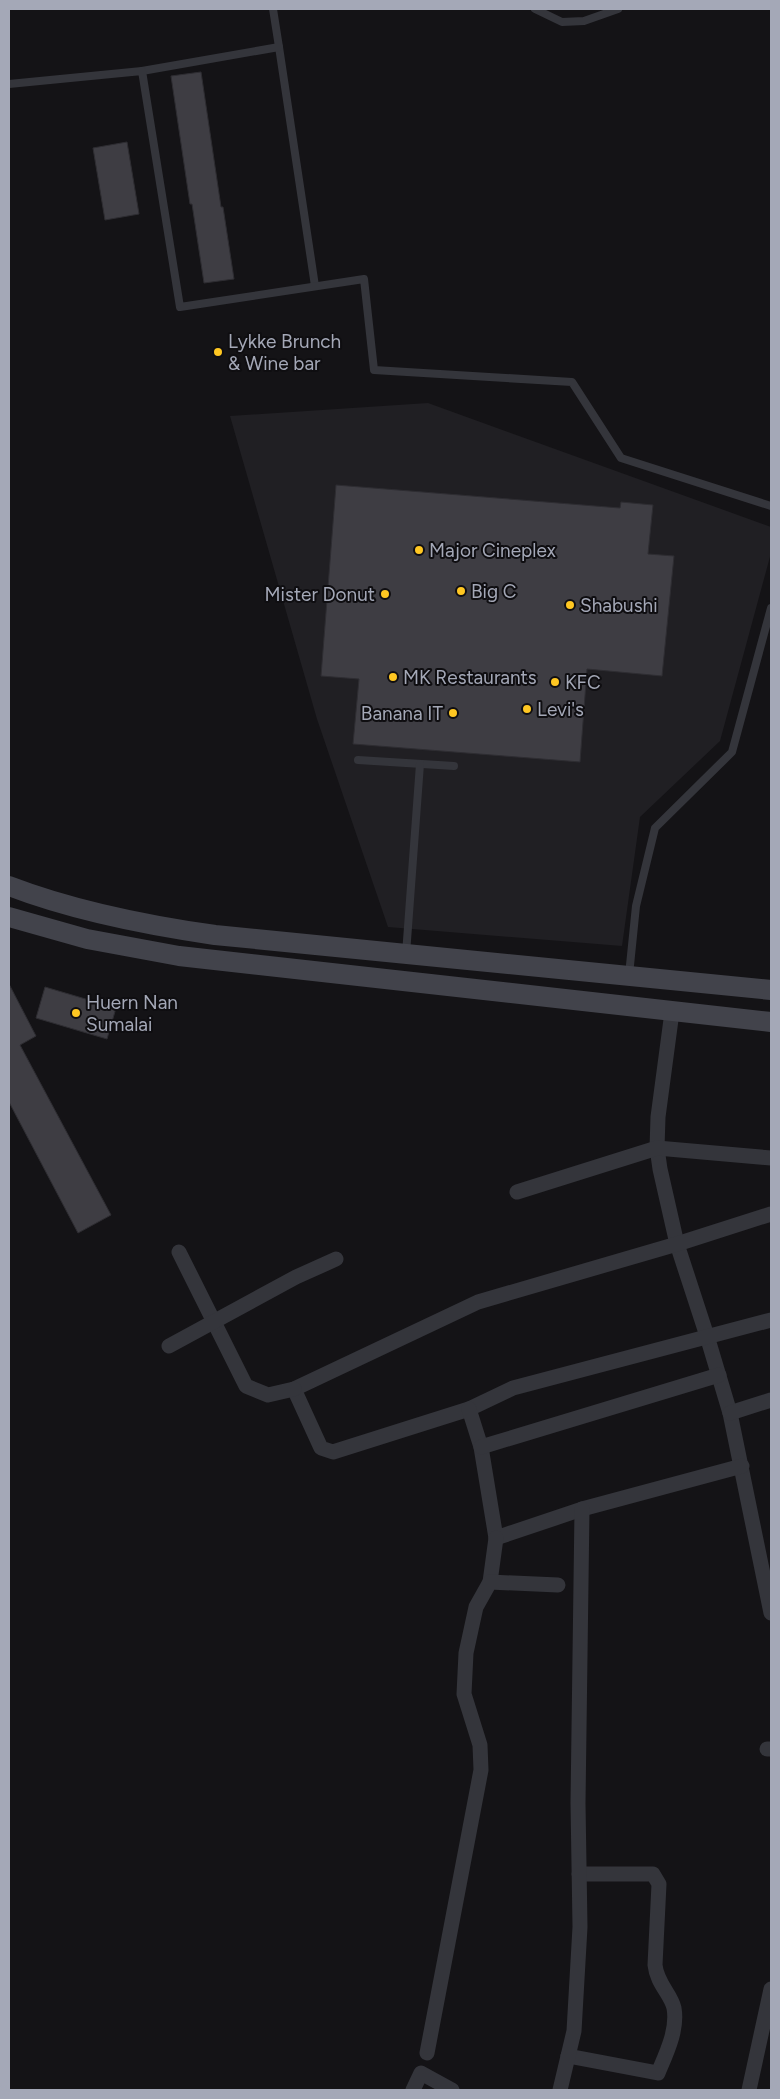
<svg xmlns="http://www.w3.org/2000/svg" width="780" height="2099" viewBox="0 0 780 2099" font-family="Figtree,sans-serif">
<rect width="100%" height="100%" fill="#141316"/>
<!-- built -->
<path fill="#201f23" d="M428 403 771 527V553L720 741 640 817 622 946 388 927 317 719 230 416Z"/>
<!-- building -->
<g fill="#3e3d43" stroke="#2e2d32">
<path d="M201 72 221 207H223L234 279 204 283 192 204H190L171 76Z"/>
<path d="M127 142 139 214 105 220 93 148Z"/>
<path d="M336 485 620 508 621 502 653 505 648 554 674 556 662 676 587 669 580 762 353 744 359 679 321 676Z"/>
<path d="M9 984 36 1036 20 1045 111 1215 78 1233 9 1102Z"/>
<path d="M45 987 116 1008 107 1039 36 1018Z"/>
</g>
<g fill="none" stroke-linecap="round" stroke-linejoin="round">
<!-- service -->
<g stroke="#34353b" stroke-width="8">
<path d="M535 9 562 22 584 21 618 9"/>
<path d="M279 47 315 286"/>
<path d="M142 71 279 47 273 9"/>
<path d="M9 84 142 71 180 307 364 279 374 370 572 382 621 458 771 506"/>
<path d="M358 760 454 766"/>
<path d="M406 954 420 764"/>
<path d="M629 975 636 906 655 828 732 752 771 608"/>
</g>
<!-- minor -->
<g stroke="#34353b" stroke-width="15">
<path d="M672 1012 658 1117 657 1148 660 1169 677 1244 707 1336 730 1413 771 1613"/>
<path d="M517 1192 657 1148 771 1158"/>
<path d="M771 1214 677 1244 478 1302 294 1389 321 1448 333 1452 469 1409 513 1388 771 1320"/>
<path d="M179 1252 246 1386 268 1395 294 1389"/>
<path d="M169 1346 296 1277 336 1259"/>
<path d="M469 1409 481 1447 496 1538 582 1509 742 1466"/>
<path d="M730 1413 771 1400"/>
<path d="M481 1447 719 1375"/>
<path d="M490 1582 496 1538"/>
<path d="M767 1749H771"/>
<path d="M427 2053 481 1770 480 1745 464 1694 466 1653 476 1607 490 1582 558 1585"/>
<path d="M568 2056 658 2073C666 2054 678 2030 674 2008 671 1994 657 1984 655 1965L659 1884 653 1874H579"/>
<path d="M413 2090 421 2073 452 2090"/>
<path d="M560 2090 574 2031 580 1927 578 1803 582 1509"/>
<path d="M749 2090 771 1989"/>
</g>
<!-- secondary -->
<g stroke="#42434b" stroke-width="20">
<path d="M9 886C74 911 145 925 215 935L771 990"/>
<path d="M9 917 87 939 179 956 771 1022"/>
</g>
</g>
<!-- markers -->
<g fill="#ffc722" stroke="#0f0e11" stroke-width="2">
<circle cx="218" cy="352" r="5"/>
<circle cx="419" cy="550" r="5"/>
<circle cx="461" cy="591" r="5"/>
<circle cx="385" cy="594" r="5"/>
<circle cx="570" cy="605" r="5"/>
<circle cx="393" cy="677" r="5"/>
<circle cx="555" cy="682" r="5"/>
<circle cx="527" cy="709" r="5"/>
<circle cx="453" cy="713" r="5"/>
<circle cx="76" cy="1013" r="5"/>
</g>
<g text-anchor="middle" dominant-baseline="central" stroke-width="4" stroke-linejoin="round" paint-order="stroke">
<!-- poi labels -->
<g font-size="19" fill="#a4a8b7" stroke="#0f0e11" text-anchor="start">
<text x="228" y="341">Lykke Brunch<tspan x="228" dy="22">&amp; Wine bar</tspan></text>
<text x="429" y="550">Major Cineplex</text>
<text x="471" y="591">Big C</text>
<text x="375" y="594" text-anchor="end">Mister Donut</text>
<text x="580" y="605">Shabushi</text>
<text x="403" y="677">MK Restaurants</text>
<text x="565" y="682">KFC</text>
<text x="537" y="709">Levi's</text>
<text x="443" y="713" text-anchor="end">Banana IT</text>
<text x="86" y="1002">Huern Nan<tspan x="86" dy="22">Sumalai</tspan></text>
</g>
</g>
<!-- border -->
<rect width="780" height="2099" fill="none" stroke="#a4a8b7" stroke-width="20"/>
</svg>
